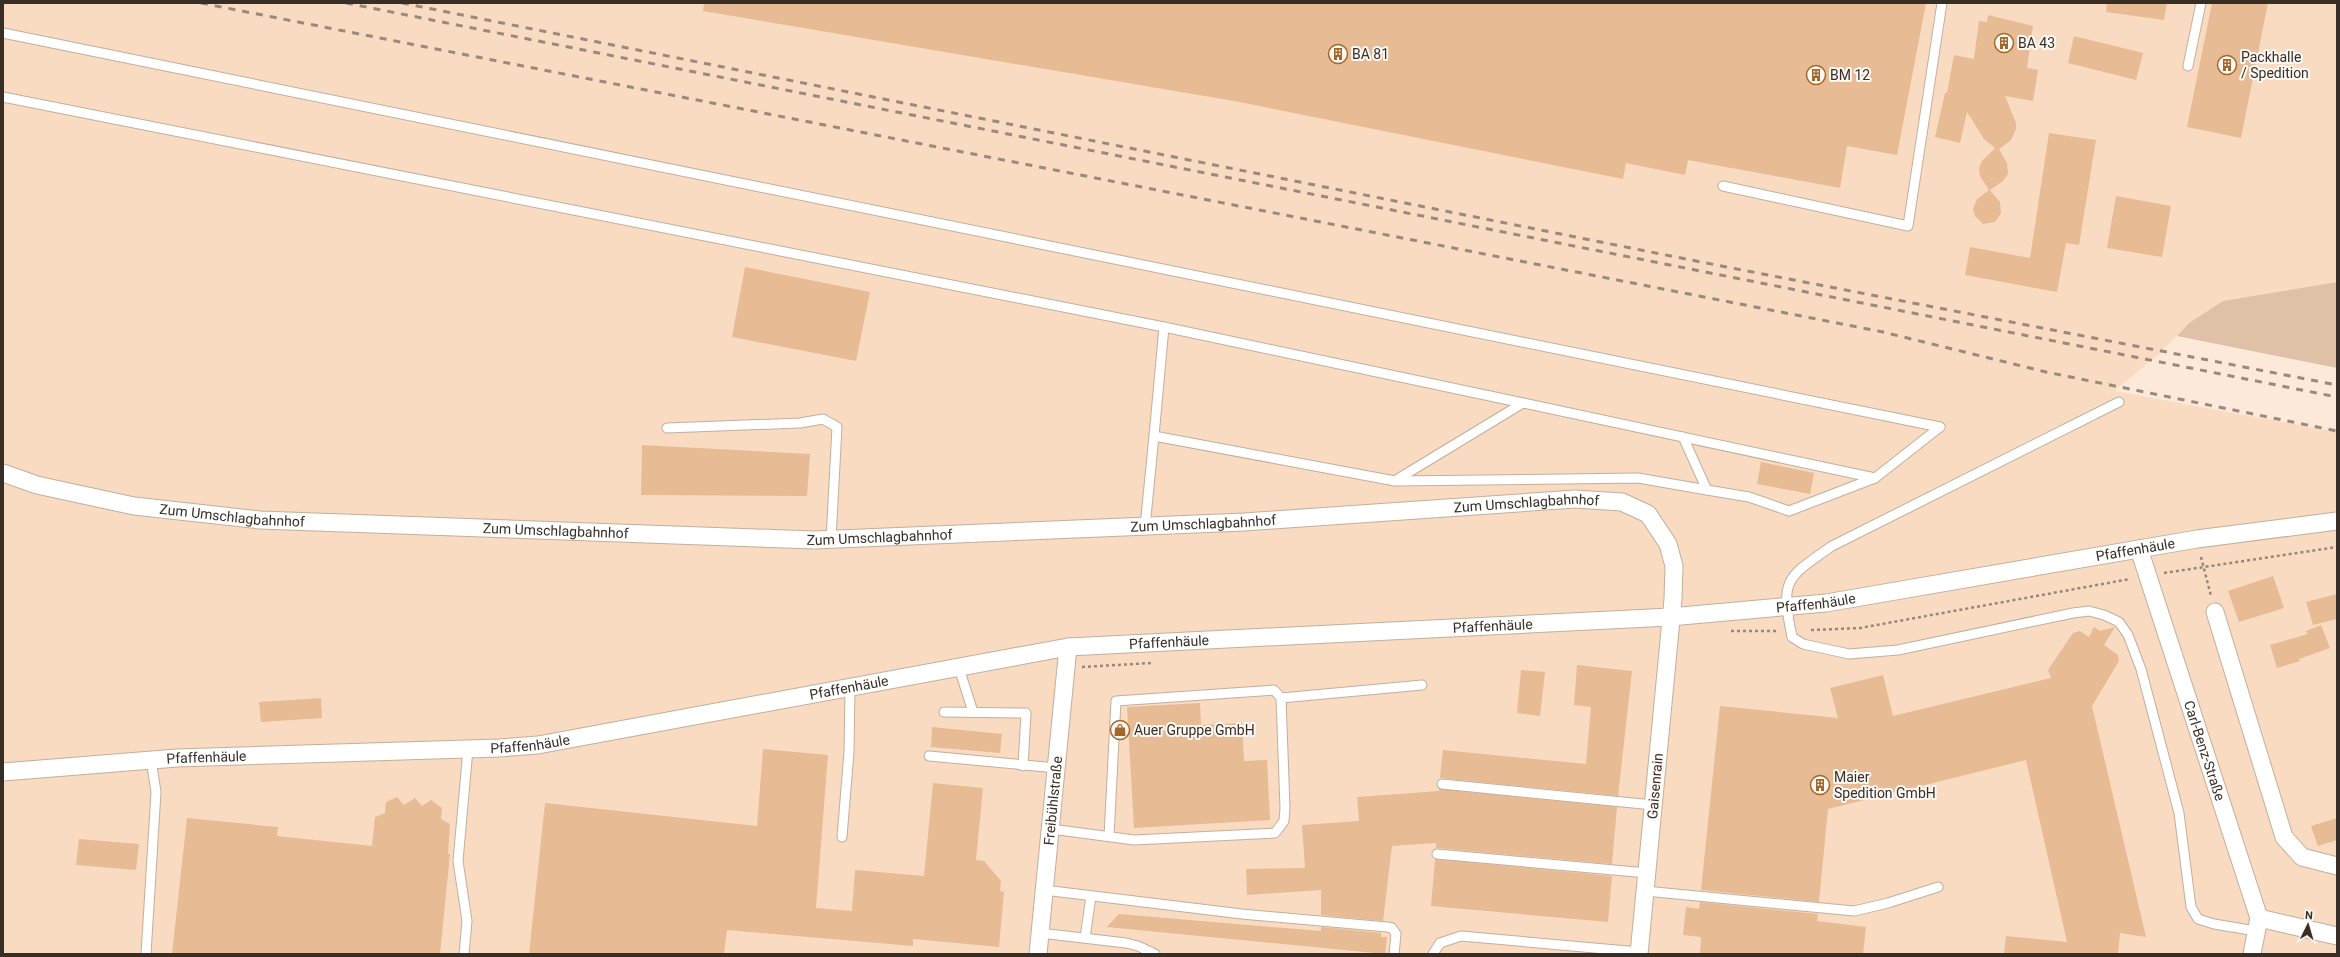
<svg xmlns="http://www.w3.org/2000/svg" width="2340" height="957" viewBox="0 0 2340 957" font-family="Roboto,sans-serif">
<rect width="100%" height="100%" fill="#fce9d9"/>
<!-- built -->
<path fill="#f9dbc2" d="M3 3H2337V282L2223 301 2189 323 2161 352 2114 391 2337 432V954H3Z"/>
<!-- green -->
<path fill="#dfc1a7" d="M2337 282V368L2177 336 2189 323 2223 301Z"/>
<!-- building -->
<g fill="#e7bb94">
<path d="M704 3H1926L1897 155 1847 146 1840 188 1688 160 1685 175 1626 163 1623 179 1234 101 703 11Z"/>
<path d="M2107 3H2167L2164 20 2106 12Z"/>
<path d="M2212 3H2268L2241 138 2187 127Z"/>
<path d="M1988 15 2033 26 2027 68 2038 70 2033 101 2005 96 2016 123V129L2011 140 1999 149 2007 163 2008 174 2003 181 1990 190 2000 202 2001 213 1995 222 1983 224 1975 216 1973 209 1977 199 1989 190 1980 176 1979 168 1982 161 1995 148 1984 139 1967 112 1960 143 1935 137 1945 93H1947L1954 55 1974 59 1979 21 1987 22Z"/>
<path d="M2074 36 2143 53 2136 80 2068 63Z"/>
<path d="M2049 133 2096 140 2079 245 2066 243 2057 292 1965 275 1970 247 2030 258Z"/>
<path d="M2116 196 2171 206 2162 257 2107 248Z"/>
<path d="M745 267 870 292 856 361 732 337Z"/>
<path d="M642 445 810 454 807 496 641 495Z"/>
<path d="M1761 462 1814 473 1810 494 1757 484Z"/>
<path d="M2273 576 2284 608 2239 622 2228 591Z"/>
<path d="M2337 594V619L2313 625 2306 602Z"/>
<path d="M2321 625 2330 648 2299 659 2300 661 2277 668 2270 645 2308 634 2306 631Z"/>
<path d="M2094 627 2100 631 2115 627 2104 645 2118 655 2119 661 2092 706 2146 937 2120 933 2118 954H2004L2006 936 2067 942 2026 760 1828 809 1819 902 1701 890 1720 706 1838 718 1830 688 1883 675 1893 716 2051 678 2048 670 2073 633 2080 631 2089 637Z"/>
<path d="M1577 665 1632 671 1618 796 1440 778 1443 750 1586 764 1591 707 1574 705Z"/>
<path d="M1521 670 1545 672 1540 716 1517 713Z"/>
<path d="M321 698 322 718 261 722 259 702Z"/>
<path d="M1200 703 1201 725 1242 723 1244 761 1267 760 1270 820 1134 828 1127 707Z"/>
<path d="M932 727 1002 734 1000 753 931 747Z"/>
<path d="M763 749 828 755 816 908 852 911 855 870 924 876 933 783 983 788 976 860 984 861 1001 881 1000 891 1004 892 999 947 913 939V946L727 930 724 954H529L545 803 757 826Z"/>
<path d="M1439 789 1617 807 1612 864 1436 848V843L1392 846 1383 921 1321 915V890L1247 895 1246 869 1305 868 1302 825 1359 821 1357 797 1439 791Z"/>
<path d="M397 797 404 805 415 798 422 806 431 800 442 808 441 819 450 824 448 854H450L440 954H172L187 818 278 827 277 836 372 846 375 817 385 813 386 802Z"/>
<path d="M2337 818V840L2318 846 2311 826Z"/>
<path d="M79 839 139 844 136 870 76 865Z"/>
<path d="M1435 859 1611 876 1612 877 1608 922 1431 906Z"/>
<path d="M1700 902 1818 914 1817 921 1866 927 1863 954H1700L1701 937 1683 935 1686 907 1699 909Z"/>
<path d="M1119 914 1321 931V927L1381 933V937H1387L1385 954 1107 927Z"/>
</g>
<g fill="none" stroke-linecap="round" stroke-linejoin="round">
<defs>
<g id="service">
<path d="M3 33 1940 427"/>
<path d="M2188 66 2201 3"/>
<path d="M3 97 1164 327 1523 403"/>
<path d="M1723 186 1908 226 1942 3"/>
<path d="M2119 402 1832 546C1786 578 1780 579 1792 637L1803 644 1849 654 1898 650 2073 613 2089 611 2104 615 2119 622 2128 635 2141 669 2179 813 2191 907 2198 919 2214 924 2256 931"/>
<path d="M667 428 800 423 823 419 837 427 831 540"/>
<path d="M1154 436 1164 327"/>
<path d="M1683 437 1707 490 1749 497 1789 511 1875 478 1940 427"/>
<path d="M1396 480 1523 403 1875 478"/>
<path d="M1145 527 1154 436 1395 481 1638 478 1707 490"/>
<path d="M959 668 973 712"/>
<path d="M1281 698 1422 685"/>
<path d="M944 712 1026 713 1023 766"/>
<path d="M929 756 1057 768"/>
<path d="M1442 784 1653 805"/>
<path d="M1051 829 1134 840 1275 833 1284 821 1285 808 1281 698 1274 690 1116 701 1109 836"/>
<path d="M842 837 849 752 850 689"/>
<path d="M1437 854 1647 873"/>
<path d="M1044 890 1242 914 1387 927 1392 928 1396 934 1394 954"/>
<path d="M1645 891 1854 911 1888 903 1938 887"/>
<path d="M1040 933 1126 943 1138 946 1155 954"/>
<path d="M1085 938 1091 896"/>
<path d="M146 954 156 792 151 760"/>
<path d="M464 954 467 921 458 861 468 749"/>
<path d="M1433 954 1440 943 1461 936 1639 952"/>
</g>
<g id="minor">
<path id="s1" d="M3 473 37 485 134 506 260 520 814 540 1244 522 1575 499 1622 502 1648 514 1668 544 1674 566 1673 599 1639 954"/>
<path id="s2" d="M2139 549 2259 918 2252 954"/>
<path d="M2215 612 2284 837 2302 857 2337 866"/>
<path id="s3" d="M3 772 177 758 499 748 538 745 1068 647 1670 617 1826 603 2197 539 2337 521"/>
<path d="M2259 918 2337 936"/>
<path id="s4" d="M1038 954 1068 647"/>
</g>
</defs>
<!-- service casing -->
<use href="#service" stroke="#c4ae9b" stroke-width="11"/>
<!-- minor casing -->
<use href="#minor" stroke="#c4ae9b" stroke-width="19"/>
<!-- path -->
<g stroke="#95877c" stroke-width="2.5" stroke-dasharray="3 3" stroke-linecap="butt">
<path d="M2201 557 2211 596"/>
<path d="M2164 573 2337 547"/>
<path d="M1811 630 1860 628 2130 579"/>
<path d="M1731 631H1778"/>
<path d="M1082 667 1151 663"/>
</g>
<!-- service -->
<use href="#service" stroke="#fff" stroke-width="9"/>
<!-- minor -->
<use href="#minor" stroke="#fff" stroke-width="17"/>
<!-- rail -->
<g stroke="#988a7e" stroke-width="3" stroke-dasharray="7 7" stroke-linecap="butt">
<path d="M201 3 1883 332 2046 372 2337 431"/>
<path d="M346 3 2337 397"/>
<path d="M402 3 1706 263 2337 385"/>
</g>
</g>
<!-- icons -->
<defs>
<symbol id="building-ring" viewBox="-11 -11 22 22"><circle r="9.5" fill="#fef9f5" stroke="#a4672a" stroke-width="1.5"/><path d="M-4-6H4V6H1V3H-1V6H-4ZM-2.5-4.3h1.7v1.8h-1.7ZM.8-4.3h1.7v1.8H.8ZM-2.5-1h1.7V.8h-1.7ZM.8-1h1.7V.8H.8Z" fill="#a4672a"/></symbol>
<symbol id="shop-ring" viewBox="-11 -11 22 22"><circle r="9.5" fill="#fef9f5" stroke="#a4672a" stroke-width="1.5"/><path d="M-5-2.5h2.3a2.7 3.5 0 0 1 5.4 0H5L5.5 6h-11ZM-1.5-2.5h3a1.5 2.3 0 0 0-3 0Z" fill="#a4672a"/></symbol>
</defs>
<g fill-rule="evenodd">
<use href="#building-ring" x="1993" y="32" width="22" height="22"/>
<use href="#building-ring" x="1327" y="43" width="22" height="22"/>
<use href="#building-ring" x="2216" y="54" width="22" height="22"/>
<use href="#building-ring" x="1805" y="64" width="22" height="22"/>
<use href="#shop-ring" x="1109" y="719" width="22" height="22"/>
<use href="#building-ring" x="1809" y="774" width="22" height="22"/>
</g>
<g text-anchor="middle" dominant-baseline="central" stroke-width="4" stroke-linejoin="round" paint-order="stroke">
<!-- poi labels -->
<g font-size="14" fill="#372e26" stroke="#fef9f5" text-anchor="start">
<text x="2018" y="43">BA 43</text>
<text x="1352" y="54">BA 81</text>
<text x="2241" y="57">Packhalle<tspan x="2241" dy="16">/ Spedition</tspan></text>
<text x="1830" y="75">BM 12</text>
<text x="1134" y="730">Auer Gruppe GmbH</text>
<text x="1834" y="777">Maier<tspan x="1834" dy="16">Spedition GmbH</tspan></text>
</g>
<!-- street labels -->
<g font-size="14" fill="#372e26" stroke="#fef9f5">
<text stroke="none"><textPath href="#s1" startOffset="1530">Zum Umschlagbahnhof</textPath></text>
<text stroke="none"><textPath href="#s1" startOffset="234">Zum Umschlagbahnhof</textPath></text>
<text stroke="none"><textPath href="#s1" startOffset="1206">Zum Umschlagbahnhof</textPath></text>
<text stroke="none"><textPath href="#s1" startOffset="558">Zum Umschlagbahnhof</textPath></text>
<text stroke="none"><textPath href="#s1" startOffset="882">Zum Umschlagbahnhof</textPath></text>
<text stroke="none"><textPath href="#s3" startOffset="2148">Pfaffenhäule</textPath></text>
<text stroke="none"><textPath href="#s3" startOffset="1824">Pfaffenhäule</textPath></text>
<text stroke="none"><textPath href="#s3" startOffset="1500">Pfaffenhäule</textPath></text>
<text stroke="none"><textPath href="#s3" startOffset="1176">Pfaffenhäule</textPath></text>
<text stroke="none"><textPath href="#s3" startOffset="852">Pfaffenhäule</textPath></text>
<text stroke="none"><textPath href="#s3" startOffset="528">Pfaffenhäule</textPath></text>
<text stroke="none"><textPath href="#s2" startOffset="212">Carl-Benz-Straße</textPath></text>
<text stroke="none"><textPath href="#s3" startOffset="204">Pfaffenhäule</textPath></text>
<text transform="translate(1655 786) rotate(-85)">Gaisenrain</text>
<text stroke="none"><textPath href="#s4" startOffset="154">Freibühlstraße</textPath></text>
</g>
</g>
<!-- border -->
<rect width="2340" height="957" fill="none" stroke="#372e26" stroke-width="8"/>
<!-- north arrow -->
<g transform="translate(2308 925) rotate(5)" stroke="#fef9f5" stroke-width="3" paint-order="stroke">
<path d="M0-3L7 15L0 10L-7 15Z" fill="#372e26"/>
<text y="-6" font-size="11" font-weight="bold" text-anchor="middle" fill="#372e26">N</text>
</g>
</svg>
